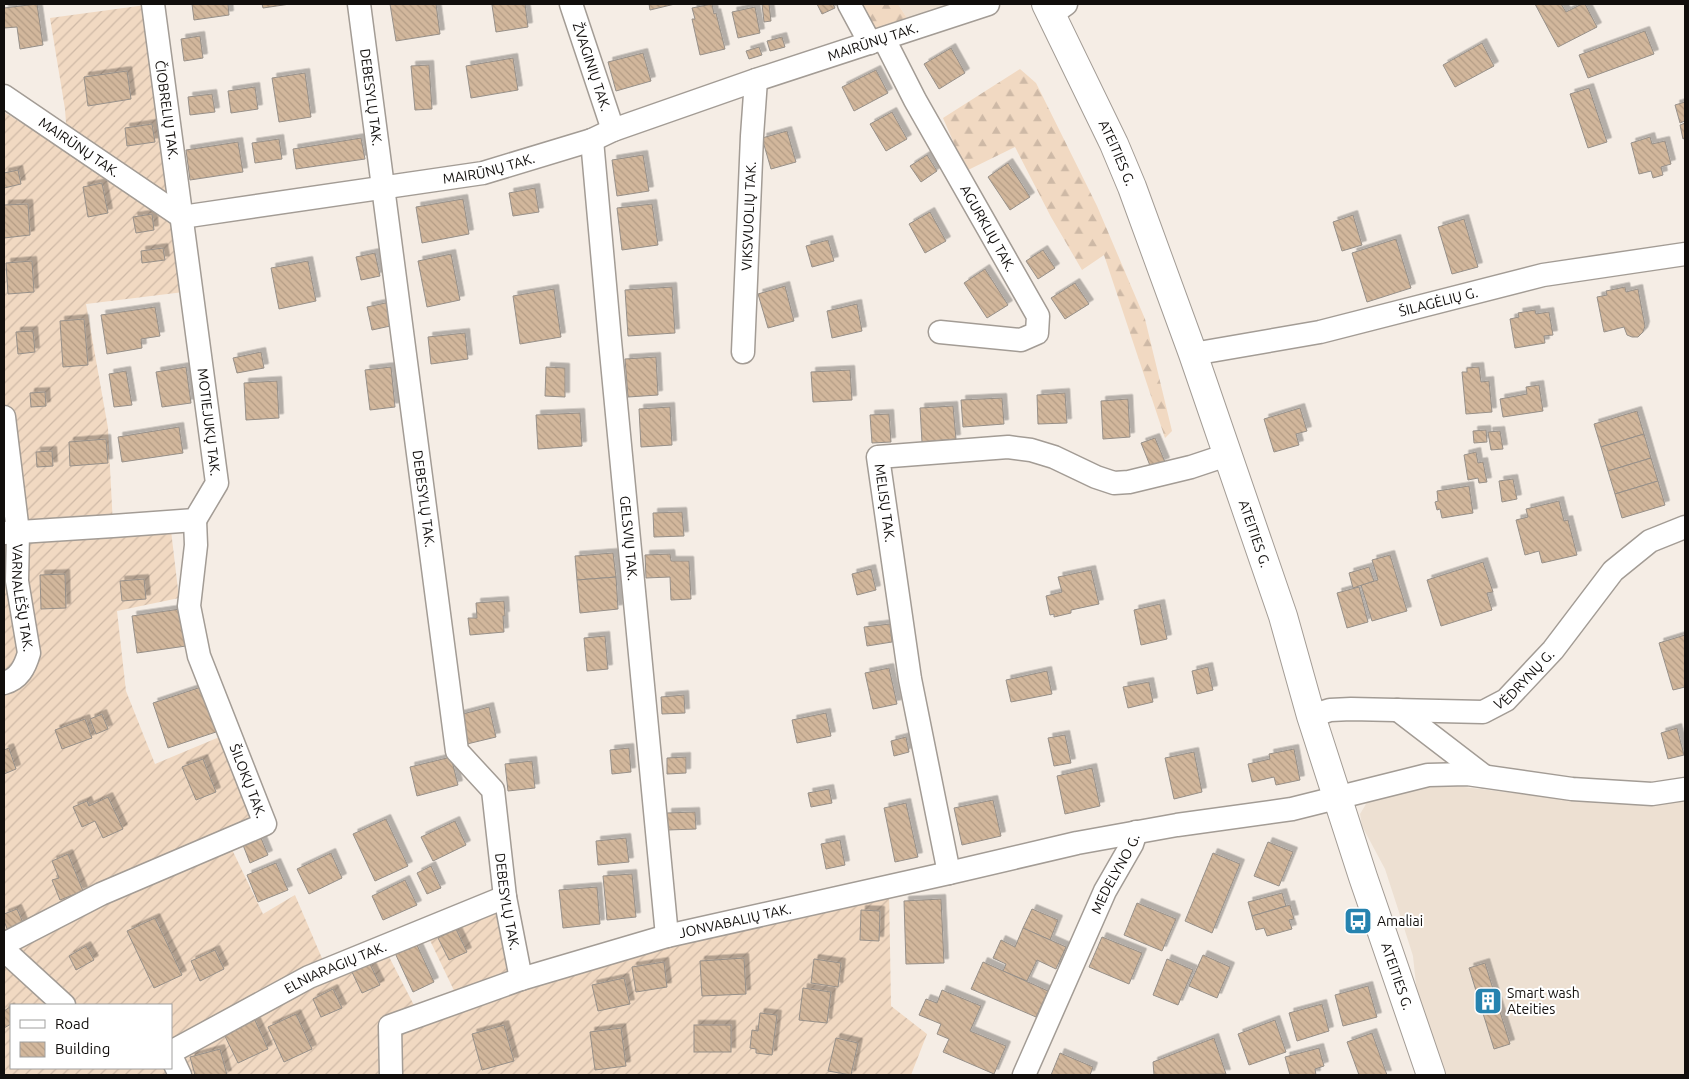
<svg xmlns="http://www.w3.org/2000/svg" width="1689" height="1079" viewBox="0 0 1689 1079" font-family="Ubuntu,sans-serif">
<defs>
<pattern id="forest-firs" width="22" height="20" patternUnits="userSpaceOnUse" patternTransform="scale(1.25)"><rect width="22" height="20" fill="#f1d9c2"/><path d="M5 1l3.5 6h-7zM16 11l3.5 6h-7z" fill="#ceb9a6"/></pattern>
<pattern id="garden-furrows" width="10" height="10" patternUnits="userSpaceOnUse" patternTransform="scale(1.25)"><rect width="10" height="10" fill="#f1d9c2"/><path d="M-1 1l2-2M0 10L10 0M9 11l2-2" fill="none" stroke="#ceb9a6"/></pattern>
<pattern id="building-back-hatch" width="6" height="6" patternUnits="userSpaceOnUse" patternTransform="scale(1.25)"><rect width="6" height="6" fill="#d2b79c"/><path d="M-1 5l2 2M0 0l6 6M5-1l2 2" fill="none" stroke="#b39c85"/></pattern>
<filter id="shadow"><feDropShadow dx="4.5" dy="-4.5" stdDeviation="0" flood-color="#0004"/></filter>
</defs>
<rect width="100%" height="100%" fill="#f5ede5"/>
<!-- built -->
<g fill="#ede0d2">
<path d="M898 4H964L908 20Z"/>
<path d="M1422 782 1604 804 1685 796V1075H1445L1417 994 1413 956 1398 909 1385 869 1362 826 1360 814 1369 799Z"/>
</g>
<!-- forest -->
<g fill="url(#forest-firs)">
<path d="M855 4H898L908 20 869 31Z"/>
<path d="M1020 69 1036 83 1097 206 1145 319 1172 431 1165 438 1104 255 1082 270 1051 217 1015 147 966 171 943 118Z"/>
</g>
<!-- garden -->
<path fill="url(#garden-furrows)" fill-rule="evenodd" d="M153 4 192 291 86 304 108 428 113 526 170 522 179 598 117 611 126 691 155 764 229 733 265 824 227 839 263 914 295 895 327 970 384 947 419 1015 459 1001 425 930 505 897 521 978 889 887 891 1006 927 1034 911 1075H4V112L68 152 65 109 50 18ZM11 1005H171V1068H11Z"/>
<!-- building -->
<g fill="url(#building-back-hatch)" stroke="#979089" filter="url(#shadow)">
<path d="M37 4 43 45 20 49 17 27 4 28V8Z"/>
<path d="M192 4H228L229 15 194 20Z"/>
<path d="M262 4H290L263 8Z"/>
<path d="M390 4H436L440 34 396 41Z"/>
<path d="M498 4H525L528 27 496 32 492 5Z"/>
<path d="M649 4H675L650 10Z"/>
<path d="M712 4 714 14 716 13 725 49 700 55 692 19H695L692 8Z"/>
<path d="M762 4H769L771 21 764 22Z"/>
<path d="M817 4H833L835 8 822 14Z"/>
<path d="M1535 4H1561L1566 12 1582 4H1585L1597 27 1558 47Z"/>
<path d="M755 7 760 33 738 38 732 12Z"/>
<path d="M1645 31 1654 54 1588 78 1579 55Z"/>
<path d="M200 36 203 58 184 61 181 39Z"/>
<path d="M782 37 785 47 770 51 767 41Z"/>
<path d="M1482 43 1494 66 1455 87 1443 65Z"/>
<path d="M759 47 762 55 749 59 746 51Z"/>
<path d="M951 48 965 73 939 89 924 64Z"/>
<path d="M643 53 651 81 616 91 608 62Z"/>
<path d="M513 58 518 90 471 98 466 66Z"/>
<path d="M429 65 432 109 415 110 411 66Z"/>
<path d="M876 70 888 93 854 111 842 87Z"/>
<path d="M127 71 131 99 88 106 84 77Z"/>
<path d="M305 73 311 117 279 122 272 78Z"/>
<path d="M255 87 258 109 231 113 228 91Z"/>
<path d="M1589 88 1607 142 1588 148 1570 94Z"/>
<path d="M212 94 215 112 190 115 188 97Z"/>
<path d="M1685 102V121L1680 123 1675 105Z"/>
<path d="M892 112 907 139 886 151 870 124Z"/>
<path d="M1685 123V138L1683 139 1680 125Z"/>
<path d="M152 124 155 142 127 146 125 128Z"/>
<path d="M787 131 796 162 771 169 762 138Z"/>
<path d="M1650 137 1652 144 1665 141 1671 164 1661 167 1663 175 1653 178 1651 171 1639 174 1631 143Z"/>
<path d="M361 138 365 159 296 169 293 149Z"/>
<path d="M279 139 282 159 255 163 252 143Z"/>
<path d="M238 142 243 172 190 180 186 150Z"/>
<path d="M643 155 649 191 617 196 612 160Z"/>
<path d="M927 155 937 171 921 182 910 166Z"/>
<path d="M1008 163 1030 197 1010 210 988 177Z"/>
<path d="M18 170 21 184 4 188V173Z"/>
<path d="M102 183 108 213 88 217 83 187Z"/>
<path d="M535 188 539 212 513 216 509 193Z"/>
<path d="M463 199 469 234 422 243 416 207Z"/>
<path d="M28 204 30 235 4 238V205Z"/>
<path d="M652 204 658 245 622 250 617 208Z"/>
<path d="M930 212 946 241 925 253 909 224Z"/>
<path d="M152 214 154 230 136 233 133 217Z"/>
<path d="M1353 215 1362 245 1342 251 1333 222Z"/>
<path d="M1464 219 1478 267 1452 274 1438 227Z"/>
<path d="M1396 239 1411 288 1367 302 1352 253Z"/>
<path d="M828 240 834 261 812 267 806 246Z"/>
<path d="M163 248 165 260 142 263 141 251Z"/>
<path d="M1043 250 1055 268 1038 279 1026 261Z"/>
<path d="M375 253 380 276 361 280 356 257Z"/>
<path d="M451 254 460 300 427 307 418 261Z"/>
<path d="M32 261 34 292 8 294 6 263Z"/>
<path d="M308 261 316 301 279 309 271 268Z"/>
<path d="M985 269 1008 305 987 318 964 283Z"/>
<path d="M1075 283 1089 304 1065 319 1051 298Z"/>
<path d="M785 286 794 321 768 328 758 294Z"/>
<path d="M672 287 675 333 628 336 625 290Z"/>
<path d="M1625 287 1626 292 1638 289 1645 326 1643 332 1638 337H1632L1627 335 1624 327 1604 332 1597 297 1607 295 1606 291Z"/>
<path d="M554 289 561 337 520 344 513 296Z"/>
<path d="M390 302 395 325 372 330 367 307Z"/>
<path d="M857 304 862 331 832 338 827 311Z"/>
<path d="M155 307 160 336 141 339 142 348 107 354 101 315Z"/>
<path d="M1535 310 1536 314 1549 312 1553 335 1544 336 1545 343 1515 348 1510 319 1519 317 1518 313Z"/>
<path d="M84 319 88 365 63 367 60 321Z"/>
<path d="M33 331 35 352 18 354 16 332Z"/>
<path d="M465 333 468 359 431 364 428 337Z"/>
<path d="M261 352 264 368 237 373 233 358Z"/>
<path d="M656 357 658 395 628 397 625 359Z"/>
<path d="M186 367 191 403 162 407 156 372Z"/>
<path d="M391 367 395 407 370 410 365 370Z"/>
<path d="M546 367 565 368V397L545 396Z"/>
<path d="M1479 367 1481 382 1489 381 1492 412 1466 414 1462 372H1467V368Z"/>
<path d="M850 370 852 400 813 402 811 372Z"/>
<path d="M126 371 132 405 114 407 109 374Z"/>
<path d="M277 381 279 418 246 420 244 383Z"/>
<path d="M1539 385 1543 411 1503 417 1500 399 1527 394 1526 387Z"/>
<path d="M45 392 46 406 31 407 30 393Z"/>
<path d="M1065 393 1067 423 1038 424 1037 395Z"/>
<path d="M1002 398 1004 424 963 427 961 400Z"/>
<path d="M1128 399 1130 437 1103 439 1101 401Z"/>
<path d="M953 406 956 439 922 442 920 408Z"/>
<path d="M670 407 672 445 641 447 639 409Z"/>
<path d="M1300 408 1307 431 1296 434 1299 445 1274 452 1264 419Z"/>
<path d="M1637 411 1644 434 1601 447 1594 424Z"/>
<path d="M580 413 582 446 538 449 536 415Z"/>
<path d="M889 414 891 442 872 443 870 415Z"/>
<path d="M179 427 183 453 122 462 118 437Z"/>
<path d="M1486 430 1487 442 1474 443 1473 431Z"/>
<path d="M1500 431 1503 449 1491 450 1488 432Z"/>
<path d="M1644 434 1651 458 1608 471 1601 447Z"/>
<path d="M1155 438 1165 462 1151 468 1141 443Z"/>
<path d="M106 439 108 463 70 466 69 442Z"/>
<path d="M52 451 53 466 37 467 36 452Z"/>
<path d="M1476 452 1478 463 1483 462 1487 482 1479 483 1478 478 1468 480 1464 455Z"/>
<path d="M1651 458 1658 481 1615 494 1608 471Z"/>
<path d="M1513 479 1517 499 1502 502 1499 481Z"/>
<path d="M1658 481 1665 505 1622 518 1615 494Z"/>
<path d="M1469 486 1473 513 1442 518 1440 509 1437 510 1435 502 1438 501 1437 491Z"/>
<path d="M1559 501 1564 521 1568 520 1577 555 1542 563 1539 551 1525 555 1516 520 1528 517 1526 509Z"/>
<path d="M682 512 684 536 654 537 653 513Z"/>
<path d="M613 553 616 577 577 580 575 556Z"/>
<path d="M670 554 671 561H689L691 599 671 600 670 577 646 578 645 555Z"/>
<path d="M1390 555 1407 611 1372 621 1361 585 1378 580 1372 560Z"/>
<path d="M1483 562 1493 592 1487 593 1492 610 1441 626 1427 580Z"/>
<path d="M1369 567 1374 581 1353 588 1349 573Z"/>
<path d="M871 569 876 590 857 595 852 574Z"/>
<path d="M1091 570 1099 604 1071 610V613L1054 617V614L1050 615 1046 596 1062 592 1058 577Z"/>
<path d="M65 574 66 608 41 609 40 575Z"/>
<path d="M616 577 618 609 580 613 577 580Z"/>
<path d="M144 579 146 599 122 601 120 581Z"/>
<path d="M1359 587 1368 622 1347 628 1337 593Z"/>
<path d="M504 601 505 616H503L504 632 470 635 468 618H477L476 603Z"/>
<path d="M1160 604 1167 639 1141 645 1134 610Z"/>
<path d="M180 609 186 646 137 653 132 616Z"/>
<path d="M890 624 892 642 867 646 864 627Z"/>
<path d="M1685 635V687L1673 690 1659 643Z"/>
<path d="M605 636 608 669 587 671 584 638Z"/>
<path d="M1208 667 1213 690 1197 694 1192 671Z"/>
<path d="M889 668 897 704 873 709 865 673Z"/>
<path d="M1047 671 1052 694 1011 702 1006 680Z"/>
<path d="M1149 682 1153 702 1128 708 1123 687Z"/>
<path d="M204 686 219 731 168 748 153 703Z"/>
<path d="M684 695 685 713 662 714 661 697Z"/>
<path d="M489 707 496 737 467 744 459 715Z"/>
<path d="M826 713 831 736 797 743 792 720Z"/>
<path d="M102 714 108 729 96 734 90 719Z"/>
<path d="M85 719 92 738 62 749 55 730Z"/>
<path d="M1677 728 1684 755 1668 759 1661 733Z"/>
<path d="M1065 735 1071 763 1054 766 1048 738Z"/>
<path d="M906 737 909 752 894 756 891 741Z"/>
<path d="M9 748 16 769 4 774V750Z"/>
<path d="M629 748 631 772 612 774 610 750Z"/>
<path d="M1294 749 1300 780 1276 785 1274 777 1252 782 1248 764 1270 759 1269 754Z"/>
<path d="M1194 752 1202 792 1174 799 1165 758Z"/>
<path d="M451 757 458 785 417 796 410 767Z"/>
<path d="M686 757V773L667 774V758Z"/>
<path d="M203 759 216 792 196 800 182 767Z"/>
<path d="M532 761 535 788 508 791 505 764Z"/>
<path d="M1092 768 1100 806 1065 814 1057 776Z"/>
<path d="M829 789 832 803 811 807 808 793Z"/>
<path d="M108 797 123 829 103 838 95 821 82 827 73 807 87 801 89 806Z"/>
<path d="M993 800 1001 836 962 845 954 808Z"/>
<path d="M906 803 918 857 895 862 884 808Z"/>
<path d="M695 812 696 829 668 830 667 813Z"/>
<path d="M386 819 408 866 375 881 353 834Z"/>
<path d="M455 821 466 845 433 861 421 837Z"/>
<path d="M261 838 268 855 250 863 243 845Z"/>
<path d="M626 838 629 862 598 865 596 841Z"/>
<path d="M840 840 845 865 826 869 821 844Z"/>
<path d="M1268 842 1293 852 1279 886 1254 876Z"/>
<path d="M331 853 342 878 309 894 297 869Z"/>
<path d="M1213 853 1240 864 1212 933 1185 921Z"/>
<path d="M68 854 83 891 60 900 52 880 59 878 52 861Z"/>
<path d="M276 863 288 890 258 902 247 875Z"/>
<path d="M431 866 441 888 427 894 417 873Z"/>
<path d="M632 874 636 917 607 920 603 876Z"/>
<path d="M405 880 417 905 383 920 372 896Z"/>
<path d="M597 887 600 924 563 928 559 890Z"/>
<path d="M1282 893 1286 906 1252 916 1248 902Z"/>
<path d="M941 899 944 963 906 964 904 901Z"/>
<path d="M1137 903 1176 919 1162 951 1124 935Z"/>
<path d="M1290 905 1294 919 1289 920 1292 929 1267 936 1264 928 1256 930 1252 916Z"/>
<path d="M17 909 24 925 8 931 4 921V914Z"/>
<path d="M1032 909 1058 920 1050 940 1023 928Z"/>
<path d="M861 910 880 911 879 941 860 940Z"/>
<path d="M155 918 182 975 154 988 127 931Z"/>
<path d="M1023 928 1066 947 1056 969 1037 960 1027 981 1003 971 1006 964 993 958 1001 940 1015 947Z"/>
<path d="M456 929 467 952 449 960 438 938Z"/>
<path d="M1102 937 1142 953 1129 984 1089 967Z"/>
<path d="M416 943 434 982 413 992 395 953Z"/>
<path d="M86 946 94 960 76 970 69 956Z"/>
<path d="M215 950 224 969 200 981 191 961Z"/>
<path d="M1203 955 1230 967 1217 998 1189 986Z"/>
<path d="M744 958 746 994 702 996 700 961Z"/>
<path d="M814 959 841 963 838 987 811 983Z"/>
<path d="M1167 959 1193 970 1178 1005 1153 995Z"/>
<path d="M369 962 380 985 362 993 351 970Z"/>
<path d="M664 962 667 987 636 992 632 967Z"/>
<path d="M983 962 1048 991 1036 1017 971 989Z"/>
<path d="M1485 963 1510 1044 1494 1049 1469 968Z"/>
<path d="M624 978 630 1004 598 1011 592 985Z"/>
<path d="M1368 986 1377 1017 1343 1026 1335 995Z"/>
<path d="M803 988 831 992 827 1023 799 1020Z"/>
<path d="M333 989 342 1008 321 1017 313 999Z"/>
<path d="M942 990 981 1006 970 1031 1006 1046 994 1074 943 1052 949 1039 937 1034 941 1024 919 1015 926 999 937 1003Z"/>
<path d="M1322 1004 1329 1031 1297 1041 1289 1013Z"/>
<path d="M10 1007 11 1024 4 1028V1011Z"/>
<path d="M760 1013 777 1015 772 1055 756 1053V1049L750 1048 752 1030 758 1031Z"/>
<path d="M296 1014 312 1049 284 1062 268 1027Z"/>
<path d="M254 1018 268 1049 238 1063 223 1032Z"/>
<path d="M1275 1020 1286 1052 1249 1065 1238 1034Z"/>
<path d="M504 1025 514 1061 482 1070 472 1034Z"/>
<rect x="694" y="1025" width="37" height="27"/>
<path d="M621 1028 626 1066 595 1070 590 1032Z"/>
<path d="M1372 1033 1387 1075H1359L1347 1042Z"/>
<path d="M836 1038 858 1043 851 1075 828 1071Z"/>
<path d="M1214 1038 1226 1074 1154 1075 1153 1062Z"/>
<path d="M1319 1048 1324 1066 1315 1069 1316 1075H1290L1285 1057Z"/>
<path d="M220 1049 227 1075H195L190 1057Z"/>
<path d="M1060 1053 1093 1067 1090 1075H1051Z"/>
</g>
<g fill="none" stroke-linecap="round" stroke-linejoin="round">
<defs>
<g id="minor">
<path id="s1" d="M359 4 457 751 493 790 505 897 521 979"/>
<path id="s2" d="M571 4 613 130"/>
<path d="M849 4 870 43"/>
<path d="M1052 14 1066 4"/>
<path id="s3" d="M884 39 915 100 1038 316 1037 333 1021 340 940 332"/>
<path id="s4" d="M4 96 182 217 483 173 592 140 613 130 756 80 988 4"/>
<path id="s5" d="M592 140 610 341 667 936"/>
<path id="s6" d="M743 352 752 136 756 80"/>
<path id="s7" d="M1193 354 1320 332 1543 275 1685 254"/>
<path id="s8" d="M4 417 18 532 17 581 29 653C25 667 19 679 4 683"/>
<path d="M4 533 113 526 195 520 217 483 153 4"/>
<path d="M1398 710 1484 776"/>
<path id="s9" d="M1311 716 1330 710 1351 709 1483 712 1506 700 1553 650 1613 571 1650 541 1685 527"/>
<path d="M949 873 910 679 878 457 1008 447 1031 450 1054 457 1096 477 1114 483 1129 482 1191 467 1227 455"/>
<path d="M4 944 101 894 265 824 199 656 189 606 196 545 195 520"/>
<path d="M4 950 64 1005"/>
<path id="s10" d="M171 1052 309 977 505 897"/>
<path d="M171 1056 180 1075"/>
<path id="s11" d="M391 1075 390 1026 521 979 667 936 949 873 1077 843 1177 825 1292 809 1428 775 1467 774 1572 789 1652 794 1685 789"/>
<path id="s12" d="M1024 1075 1105 891 1132 844 1136 832"/>
</g>
<g id="tertiary">
<path id="s13" d="M1046 4 1114 144 1132 187 1193 354 1283 616 1311 716 1363 877 1431 1075"/>
</g>
</defs>
<!-- minor casing -->
<use href="#minor" stroke="#a39c95" stroke-width="25"/>
<!-- tertiary casing -->
<use href="#tertiary" stroke="#a39c95" stroke-width="30"/>
<!-- minor -->
<use href="#minor" stroke="#fff" stroke-width="22"/>
<!-- tertiary -->
<use href="#tertiary" stroke="#fff" stroke-width="28"/>
</g>
<!-- icons -->
<defs>
<symbol id="bus-square" viewBox="-11 -11 22 22"><rect x="-9" y="-9" width="18" height="18" rx="4" fill="#2683af" stroke="#fff"/><path d="M-5-6H5V4H4V6H2V4H-2V6H-4V4H-5ZM-3.5-4V0h7V-4ZM-3.5 1.2v1.5H-2V1.2ZM2 1.2v1.5H3.5V1.2Z" fill="#fff"/></symbol>
<symbol id="building-square" viewBox="-11 -11 22 22"><rect x="-9" y="-9" width="18" height="18" rx="4" fill="#2683af" stroke="#fff"/><path d="M-4-6H4V6H1V3H-1V6H-4ZM-2.5-4.3h1.7v1.8h-1.7ZM.8-4.3h1.7v1.8H.8ZM-2.5-1h1.7V.8h-1.7ZM.8-1h1.7V.8H.8Z" fill="#fff"/></symbol>
</defs>
<g fill-rule="evenodd">
<use href="#bus-square" x="1342" y="905" width="32" height="32"/>
<use href="#building-square" x="1472" y="985" width="32" height="32"/>
</g>
<g text-anchor="middle" dominant-baseline="central" stroke-width="4" stroke-linejoin="round" paint-order="stroke">
<!-- street labels -->
<g font-size="14" fill="#110e0c" stroke="#fff">
<text stroke="none"><textPath href="#s4" startOffset="931">MAIRŪNŲ TAK.</textPath></text>
<text stroke="none"><textPath href="#s2" startOffset="66">ŽVAGINIŲ TAK.</textPath></text>
<text stroke="none"><textPath href="#s1" startOffset="94">DEBESYLŲ TAK.</textPath></text>
<text transform="translate(167 110) rotate(82)">ČIOBRELIŲ TAK.</text>
<text stroke="none"><textPath href="#s4" startOffset="91">MAIRŪNŲ TAK.</textPath></text>
<text stroke="none"><textPath href="#s13" startOffset="165">ATEITIES G.</textPath></text>
<text stroke="none"><textPath href="#s4" startOffset="526">MAIRŪNŲ TAK.</textPath></text>
<text stroke="none"><textPath href="#s6" startOffset="136">VIKSVUOLIŲ TAK.</textPath></text>
<text stroke="none"><textPath href="#s3" startOffset="216">AGURKLIŲ TAK.</textPath></text>
<text stroke="none"><textPath href="#s7" startOffset="251">ŠILAGĖLIŲ G.</textPath></text>
<text transform="translate(209 422) rotate(83)">MOTIEJUKŲ TAK.</text>
<text stroke="none"><textPath href="#s1" startOffset="499">DEBESYLŲ TAK.</textPath></text>
<text transform="translate(885 503) rotate(82)">MELISŲ TAK.</text>
<text stroke="none"><textPath href="#s13" startOffset="570">ATEITIES G.</textPath></text>
<text stroke="none"><textPath href="#s5" startOffset="400">GELSVIŲ TAK.</textPath></text>
<text stroke="none"><textPath href="#s8" startOffset="182">VARNALĖŠŲ TAK.</textPath></text>
<text stroke="none"><textPath href="#s9" startOffset="226">VĖDRYNŲ G.</textPath></text>
<text transform="translate(248 781) rotate(69)">ŠILOKŲ TAK.</text>
<text stroke="none"><textPath href="#s12" startOffset="221">MEDELYNO G.</textPath></text>
<text stroke="none"><textPath href="#s1" startOffset="919">DEBESYLŲ TAK.</textPath></text>
<text stroke="none"><textPath href="#s11" startOffset="410">JONVABALIŲ TAK.</textPath></text>
<text stroke="none"><textPath href="#s10" startOffset="185">ELNIARAGIŲ TAK.</textPath></text>
<text stroke="none"><textPath href="#s13" startOffset="1035">ATEITIES G.</textPath></text>
</g>
<!-- poi labels -->
<g font-size="14" fill="#110e0c" stroke="#fff" text-anchor="start">
<text x="1377" y="921">Amaliai</text>
<text x="1507" y="993">Smart wash<tspan x="1507" dy="16">Ateities</tspan></text>
</g>
</g>
<!-- border -->
<rect width="1689" height="1079" fill="none" stroke="#110e0c" stroke-width="10"/>
<!-- legend -->
<rect x="10" y="1004" width="162" height="65" fill="#ffffff" stroke="#a09f9e"/>
<rect x="20" y="1020" width="25" height="8" fill="#ffffff" stroke="#a09f9e"/>
<text x="55" y="1029" font-size="15" fill="#110e0c">Road</text>
<rect x="20" y="1042" width="25" height="15" fill="url(#building-back-hatch)" stroke="#a09f9e"/>
<text x="55" y="1054" font-size="15" fill="#110e0c">Building</text>
</svg>
